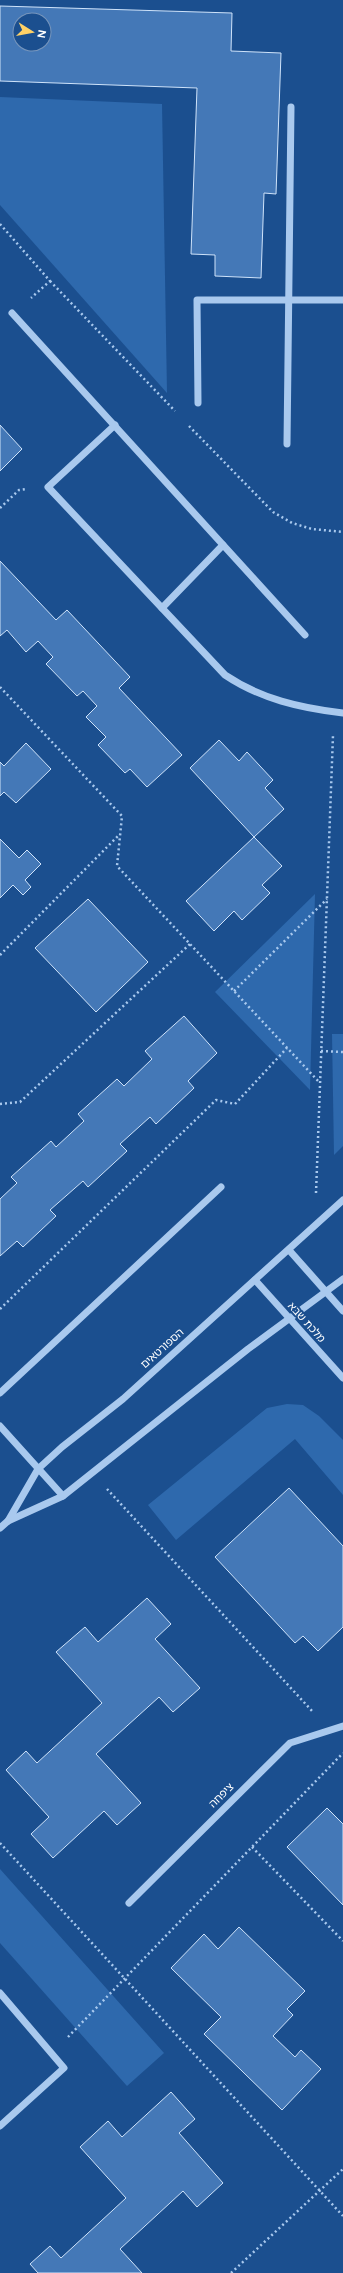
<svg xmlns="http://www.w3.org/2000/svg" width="343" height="2273" viewBox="0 0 343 2273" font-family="'DM Sans','Noto Sans Hebrew',sans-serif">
<rect width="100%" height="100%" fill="#1b4f8f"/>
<!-- green -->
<g fill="#2e69ad">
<path d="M0 97 162 104 167 393 0 205Z"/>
<path d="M315 894 310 1090 215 992Z"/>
<path d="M332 1034H343V1146L334 1155Z"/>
<path d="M287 1404 303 1405 319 1416 343 1440V1495L295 1439 176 1540 148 1505 267 1408Z"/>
<path d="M0 1869 164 2053 127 2086 0 1943Z"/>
</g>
<!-- building -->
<g fill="#4478b7" stroke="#cfe3fa" fill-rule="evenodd">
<path d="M0 6 232 13 231 51 281 53 276 194 264 193 261 278 215 276V255L191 254 197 88 0 81ZM20 20H44V44H20Z"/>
<path d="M0 425 22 449 0 471Z"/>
<path d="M0 561 56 620 67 610 130 677 119 688 182 755 147 787 130 769 125 773 98 745 106 737 86 717 97 706 83 691 77 696 46 664 53 657 38 641 26 652 7 630 0 636Z"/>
<path d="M219 740 239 761 247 752 273 780 265 788 284 809 254 837 190 768Z"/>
<path d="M26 743 51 769 16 803 4 792 0 796V762L4 766Z"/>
<path d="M254 837 282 866 262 885 270 893 242 920 234 911 214 931 186 901Z"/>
<path d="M0 839 19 858 27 850 41 864 25 880 31 887 23 895 13 885 0 898Z"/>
<path d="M88 899 148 962 96 1012 35 948Z"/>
<path d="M184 1016 217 1053 188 1081 194 1088 156 1124 150 1117 120 1144 127 1151 88 1187 83 1181 50 1210 56 1216 23 1247 17 1241 0 1256V1199L17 1183 11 1177 51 1141 56 1147 84 1121 78 1114 117 1079 124 1086 152 1059 145 1051Z"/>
<path d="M289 1488 343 1546V1627L318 1651 303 1636 295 1643 215 1557Z"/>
<path d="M147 1598 171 1624 155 1639 200 1688 173 1712 159 1697 96 1754 141 1803 117 1825 104 1811 53 1858 31 1834 49 1817 6 1770 26 1751 37 1763 102 1703 56 1652 85 1627 98 1642Z"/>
<path d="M327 1808 343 1824V1905L287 1847Z"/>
<path d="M239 1927 305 1991 287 2009 293 2015 273 2036 295 2057 301 2050 321 2069 282 2110 204 2034 221 2017 171 1968 204 1934 218 1949Z"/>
<path d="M171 2092 195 2119 179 2133 223 2183 197 2207 183 2191 120 2249 142 2273H38L30 2264 50 2246 61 2258 126 2198 80 2147 108 2121 122 2137Z"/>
</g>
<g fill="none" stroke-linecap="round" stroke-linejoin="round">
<!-- path -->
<g stroke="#a9c9ee" stroke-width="2.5" stroke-dasharray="2 3" stroke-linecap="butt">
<path d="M0 224 50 281 31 298"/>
<path d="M50 281 175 411"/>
<path d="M189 426 273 512 292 523 312 529 343 532"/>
<path d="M0 508 19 490 26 489"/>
<path d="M0 687 122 816 117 866 320 1083"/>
<path d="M0 955 119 835"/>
<path d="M234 991 327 899"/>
<path d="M321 1051 343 1052"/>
<path d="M0 1104 20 1102 190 944"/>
<path d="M316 1193 333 735"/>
<path d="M0 1309 216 1100 235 1104 287 1048"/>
<path d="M107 1489 313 1712"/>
<path d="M0 1843 343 2216"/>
<path d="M252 1847 343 1941"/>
<path d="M68 2037 343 1753"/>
<path d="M231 2273 343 2169"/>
</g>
<!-- minor -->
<g stroke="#a9c9ee" stroke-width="7">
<path d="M12 313 305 635"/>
<path d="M198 403 197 300H343"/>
<path d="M115 425 48 487 225 675C261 699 300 708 343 713"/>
<path d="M287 444 291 107"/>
<path d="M162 608 223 545"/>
<path d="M289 1250 343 1311"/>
<path d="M255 1280 343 1378"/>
<path d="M0 1393 221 1187"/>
<path d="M0 1426 63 1496"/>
<path d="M8 1521 38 1469 62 1447 123 1399 343 1200"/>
<path d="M0 1528 8 1521 63 1496 248 1349 343 1279"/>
<path d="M129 1903 290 1743 343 1726"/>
<path d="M0 1993 64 2068 0 2126"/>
</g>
</g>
<g text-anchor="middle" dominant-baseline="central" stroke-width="4" stroke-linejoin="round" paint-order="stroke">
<!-- street labels -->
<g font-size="11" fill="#fff" stroke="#1b4f8f">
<text transform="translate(307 1322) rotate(48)">מלכת שבא</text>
<text transform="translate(162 1348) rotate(-42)">הספורטאים</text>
<text transform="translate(221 1795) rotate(-45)">ציפחה</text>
</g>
</g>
<!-- north arrow -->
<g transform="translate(32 32) rotate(101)"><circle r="19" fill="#1b4f8f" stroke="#7695bc"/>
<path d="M0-3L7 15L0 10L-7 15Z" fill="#ffd166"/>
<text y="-6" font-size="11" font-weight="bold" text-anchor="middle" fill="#ffffff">N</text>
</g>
</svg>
